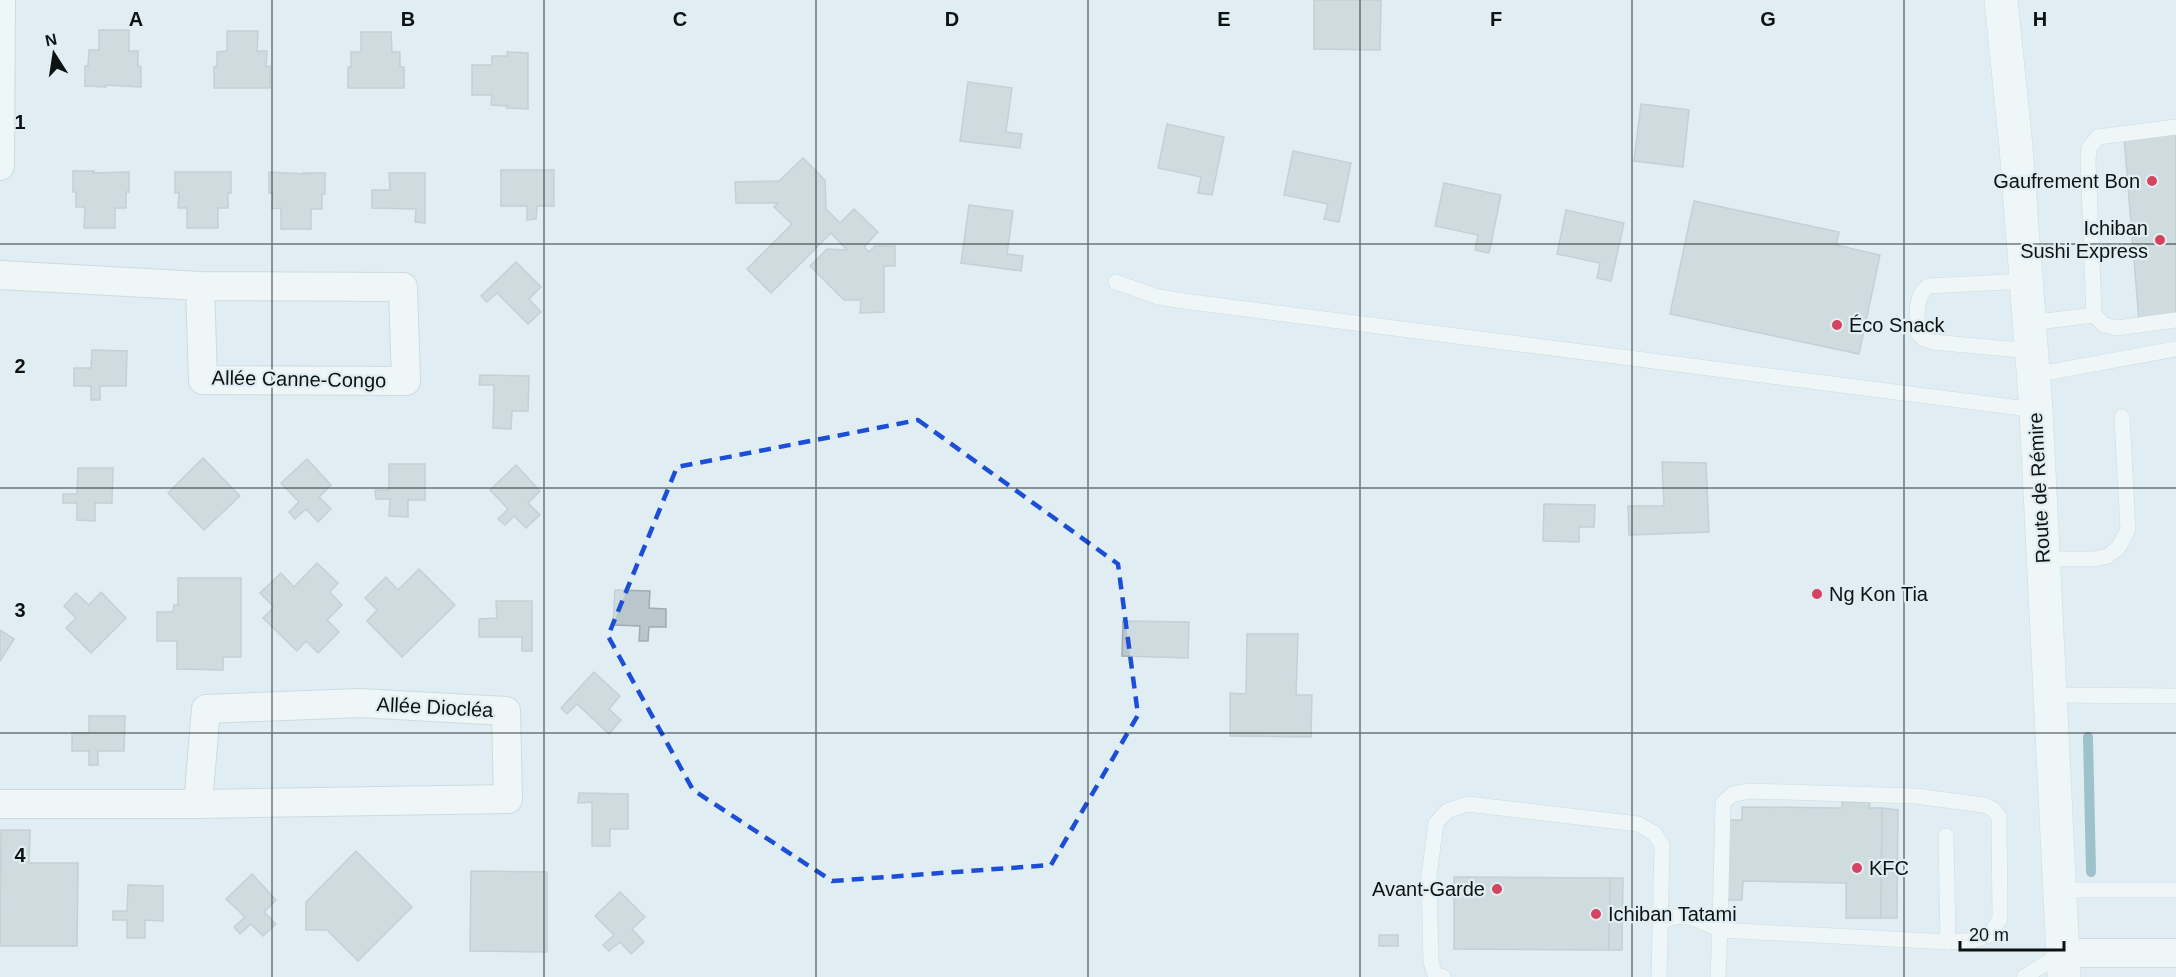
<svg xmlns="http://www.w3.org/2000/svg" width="2176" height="977" viewBox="0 0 2176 977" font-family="Arial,sans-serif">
<rect width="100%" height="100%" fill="#e0eef3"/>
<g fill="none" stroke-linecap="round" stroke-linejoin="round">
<!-- stream -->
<path stroke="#4e8a9e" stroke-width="10" d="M2088 737 2091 872"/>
</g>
<!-- building -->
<g fill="#b9c6cb" stroke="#9facb1" stroke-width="1.5">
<path d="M1314 0H1381L1380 50 1314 49Z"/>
<path d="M99 30H129V51H138V66L141 67V87L105 85 106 87 85 86V66H88L89 50H99Z"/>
<path d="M227 31H258L257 51H267L266 67 270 66V88H214V67L217 66V52L227 51Z"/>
<path d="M361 32H391L392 52H400V67H404V88H348V67H351V52H361Z"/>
<path d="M507 52 528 53V109L507 108V106L491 105 492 95H472V65H492V56H508Z"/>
<path d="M968 82 1012 88 1006 132 1022 134 1020 148 960 141Z"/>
<path d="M1641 104 1689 110 1683 167 1634 161Z"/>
<path d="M1167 124 1224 137 1212 195 1198 193 1201 177 1158 168Z"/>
<path d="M2176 132V317L2139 321 2124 137Z"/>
<path d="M1293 151 1351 163 1339 222 1324 219 1328 204 1284 195Z"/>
<path d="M803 158 825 180 826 209 840 223 854 209 878 232 864 247 869 252 875 246H895V266H884V312L860 313 861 300H844L810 266 827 249 847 250 831 233 771 293 747 269 792 224 774 207 778 203H736L735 182 779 181Z"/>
<path d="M501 170H554V206H537L536 219 527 220V206H501Z"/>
<path d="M73 171H94L93 173 129 172V192H126V208H115V228H84L85 207H76V192H73Z"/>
<path d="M175 172H231V193H228V208H218V228H187V208H178L179 192 175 193Z"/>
<path d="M269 172 305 174 304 173H325V194H322V209H311V229H281V208L272 209 273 193H269Z"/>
<path d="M389 173H425V223L415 222 416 209 372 208V190H390Z"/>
<path d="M1444 183 1501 195 1489 253 1475 250 1478 235 1435 226Z"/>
<path d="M1694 201 1839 232 1836 245 1880 255 1859 354 1670 314Z"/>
<path d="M969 205 1013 211 1007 254 1023 256 1021 271 961 263Z"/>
<path d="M1566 210 1624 223 1611 281 1597 278 1600 263 1557 254Z"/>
<path d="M516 262 541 287 529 299 541 312 528 324 497 293 487 302 481 296Z"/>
<path d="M92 350 127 351 126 386H100V400H91V386H74V368H91Z"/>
<path d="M480 375 529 376 528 411H512L511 429 493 428 494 385H479Z"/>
<path d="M203 458 240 496 204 530 168 493Z"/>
<path d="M307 459 331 485 319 497 331 509 318 522 306 509 295 519 289 512 299 502 281 483Z"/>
<path d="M1662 462 1706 463 1709 532 1629 535 1628 506H1664Z"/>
<path d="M389 464H425V500H408V517L389 516 390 499H376L375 490H389Z"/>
<path d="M516 465 540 491 528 503 540 515 526 528 514 516 505 525 498 519 508 509 490 490Z"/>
<path d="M78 468H113L112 503H95V521L77 520V503H63V494H77Z"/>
<path d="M1544 504 1595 505 1594 527H1579V542L1543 541Z"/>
<path d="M317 563 338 583 330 592 342 605 327 620 339 632 318 653 306 641 297 651 263 618 274 607 260 593 281 573 294 587Z"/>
<path d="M419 569 455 605 402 657 367 621 377 610 365 598 386 577 398 590Z"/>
<path d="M178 578H241V657H223V670L177 669V641H157V612H173L174 605H178Z"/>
<path d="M615 590 650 591 649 608 666 609V627H649L648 641H639L640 626 613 625Z"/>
<path d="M101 592 126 618 91 653 66 628 76 618 64 606 76 593 89 605Z"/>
<path d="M496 601H532V651H522V637H479V619L497 618Z"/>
<path d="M1123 621 1189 622 1188 658 1122 656Z"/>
<path d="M0 630 14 639 0 661Z"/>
<path d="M1247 634H1298L1296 695H1312L1311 737 1230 736V693L1246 694Z"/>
<path d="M594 672 620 696 609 709 621 720 609 734 577 704 567 714 561 708Z"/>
<path d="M89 716H125L124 751H98V765H89V751H72V733H89Z"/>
<path d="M579 793 628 794V829H610V846H592V802L578 803Z"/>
<path d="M1842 802H1870L1869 808H1882L1881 918H1846V883L1743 881 1742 900H1724L1725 820H1742V807L1842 808Z"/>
<path d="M1882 808 1898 810 1897 918H1881Z"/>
<path d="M1 830H30L29 863H78L77 946H0Z"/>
<path d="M356 851 412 907 358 961 327 930H306V902Z"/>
<path d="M471 871 547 872V952L470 951Z"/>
<path d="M252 874 276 900 264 912 276 924 263 936 251 924 240 934 234 927 245 917 226 899Z"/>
<path d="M1454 877 1610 878 1609 950 1454 949Z"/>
<path d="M1610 878H1623L1622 950H1609Z"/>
<path d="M128 885 163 886V921L145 920V938H127V920H113V911H127Z"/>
<path d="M620 892 645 917 632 929 644 942 631 954 620 942 609 951 603 945 614 935 595 916Z"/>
<rect x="1379" y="935" width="19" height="11"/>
</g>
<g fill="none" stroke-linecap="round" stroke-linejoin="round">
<defs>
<g id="lane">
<path d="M2176 127 2098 137 2089 148 2088 160 2094 315 2104 325 2117 328 2176 320"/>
<path d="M2026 281 1928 286C1914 298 1917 316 1918 333L1924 339 1933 342 2031 351"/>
<path d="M1116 282 1158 297 1191 302 2036 410"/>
<path d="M2029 323 2094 315"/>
<path d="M2033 375 2176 349"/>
<path d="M2043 559H2094L2108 556 2118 548 2128 530 2122 417"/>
<path d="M2050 695 2176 696"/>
<path d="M1946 836 1948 942"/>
<path d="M2059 890H2176"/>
<path d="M1661 922C1686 910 1697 919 1720 930L1723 803 1733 794 1750 791 1915 796 1984 805 1993 809 1999 817 2000 919 1989 935 1975 940 1948 942 1720 930 1718 977"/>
<path d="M1443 977 1435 974 1431 962 1429 876 1436 823 1447 811 1467 804 1638 824 1654 833 1662 845 1659 977"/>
<path d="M2024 977 2062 953"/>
</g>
<g id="street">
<path d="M0 166 1 0"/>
<path d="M0 275 200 286 403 287 406 381 203 380 200 286"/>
<path d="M0 804H198L508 799 506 711 359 703 206 709 198 804"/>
<path d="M2062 953H2176"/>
</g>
<path id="secondary" d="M2001 0 2016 147 2036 410 2064 977"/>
</defs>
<!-- lane casing -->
<use href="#lane" stroke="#b6c3c8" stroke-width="16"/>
<!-- street casing -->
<use href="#street" stroke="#b6c3c8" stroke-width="30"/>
<!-- secondary casing -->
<use href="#secondary" stroke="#b6c3c8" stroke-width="34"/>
<!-- lane -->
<use href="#lane" stroke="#fff" stroke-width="15"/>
<!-- street -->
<use href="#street" stroke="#fff" stroke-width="28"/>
<!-- secondary -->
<use href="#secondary" stroke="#fff" stroke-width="33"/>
</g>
<!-- marked area -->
<path d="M0 0H2176V977H0ZM918 420 1118 564 1138 715 1051 865 832 881 693 790 608 636 677 467Z" fill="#e0eef3" fill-opacity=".55" fill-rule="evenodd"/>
<path fill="none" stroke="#1d4ed8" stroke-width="4.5" stroke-dasharray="12 8" stroke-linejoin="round" d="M918 420 1118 564 1138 715 1051 865 832 881 693 790 608 636 677 467Z"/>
<!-- grid -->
<path fill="none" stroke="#0d1213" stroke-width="1.5" stroke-opacity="0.55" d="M272 0V977M544 0V977M816 0V977M1088 0V977M1360 0V977M1632 0V977M1904 0V977M0 244H2176M0 488H2176M0 733H2176"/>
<!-- markers -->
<g fill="#d44461" stroke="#e0eef3" stroke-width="2">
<circle cx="2152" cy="181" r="6"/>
<circle cx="2160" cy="240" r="6"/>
<circle cx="1837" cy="325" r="6"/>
<circle cx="1817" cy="594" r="6"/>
<circle cx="1857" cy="868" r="6"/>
<circle cx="1497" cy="889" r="6"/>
<circle cx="1596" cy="914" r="6"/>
</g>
<g text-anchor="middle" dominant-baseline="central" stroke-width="4.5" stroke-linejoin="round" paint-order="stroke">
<!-- poi labels -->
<g font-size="20" fill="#0d1213" stroke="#e0eef3" text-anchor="start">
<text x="2140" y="181" text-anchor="end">Gaufrement Bon</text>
<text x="2148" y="228" text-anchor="end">Ichiban<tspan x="2148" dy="23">Sushi Express</tspan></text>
<text x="1849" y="325">Éco Snack</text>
<text x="1829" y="594">Ng Kon Tia</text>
<text x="1869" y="868">KFC</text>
<text x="1485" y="889" text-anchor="end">Avant-Garde</text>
<text x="1608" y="914">Ichiban Tatami</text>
</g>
<!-- street labels -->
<g font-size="20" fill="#0d1213" stroke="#e0eef3">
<text transform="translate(299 379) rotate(1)">Allée Canne-Congo</text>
<text transform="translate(2039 488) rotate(-93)">Route de Rémire</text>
<text transform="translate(435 707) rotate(3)">Allée Diocléa</text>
</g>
</g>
<g font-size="20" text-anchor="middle" font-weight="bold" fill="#0d1213" stroke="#e0eef3" stroke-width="4.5" stroke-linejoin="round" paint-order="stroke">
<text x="136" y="26">A</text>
<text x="408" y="26">B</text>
<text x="680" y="26">C</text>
<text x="952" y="26">D</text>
<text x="1224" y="26">E</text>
<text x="1496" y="26">F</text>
<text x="1768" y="26">G</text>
<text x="2040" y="26">H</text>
<text x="20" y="129">1</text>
<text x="20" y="373">2</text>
<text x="20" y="617">3</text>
<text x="20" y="862">4</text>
</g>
<!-- north arrow -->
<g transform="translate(54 54) rotate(348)" stroke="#e0eef3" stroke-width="4.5" paint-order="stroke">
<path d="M0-4.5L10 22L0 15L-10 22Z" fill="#0d1213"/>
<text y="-9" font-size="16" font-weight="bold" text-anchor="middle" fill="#0d1213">N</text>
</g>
<!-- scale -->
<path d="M1960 941v9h104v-9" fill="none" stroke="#0d1213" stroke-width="3"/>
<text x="1969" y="941" font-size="18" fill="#0d1213" stroke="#e0eef3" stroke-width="4.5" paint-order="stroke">20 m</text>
</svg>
